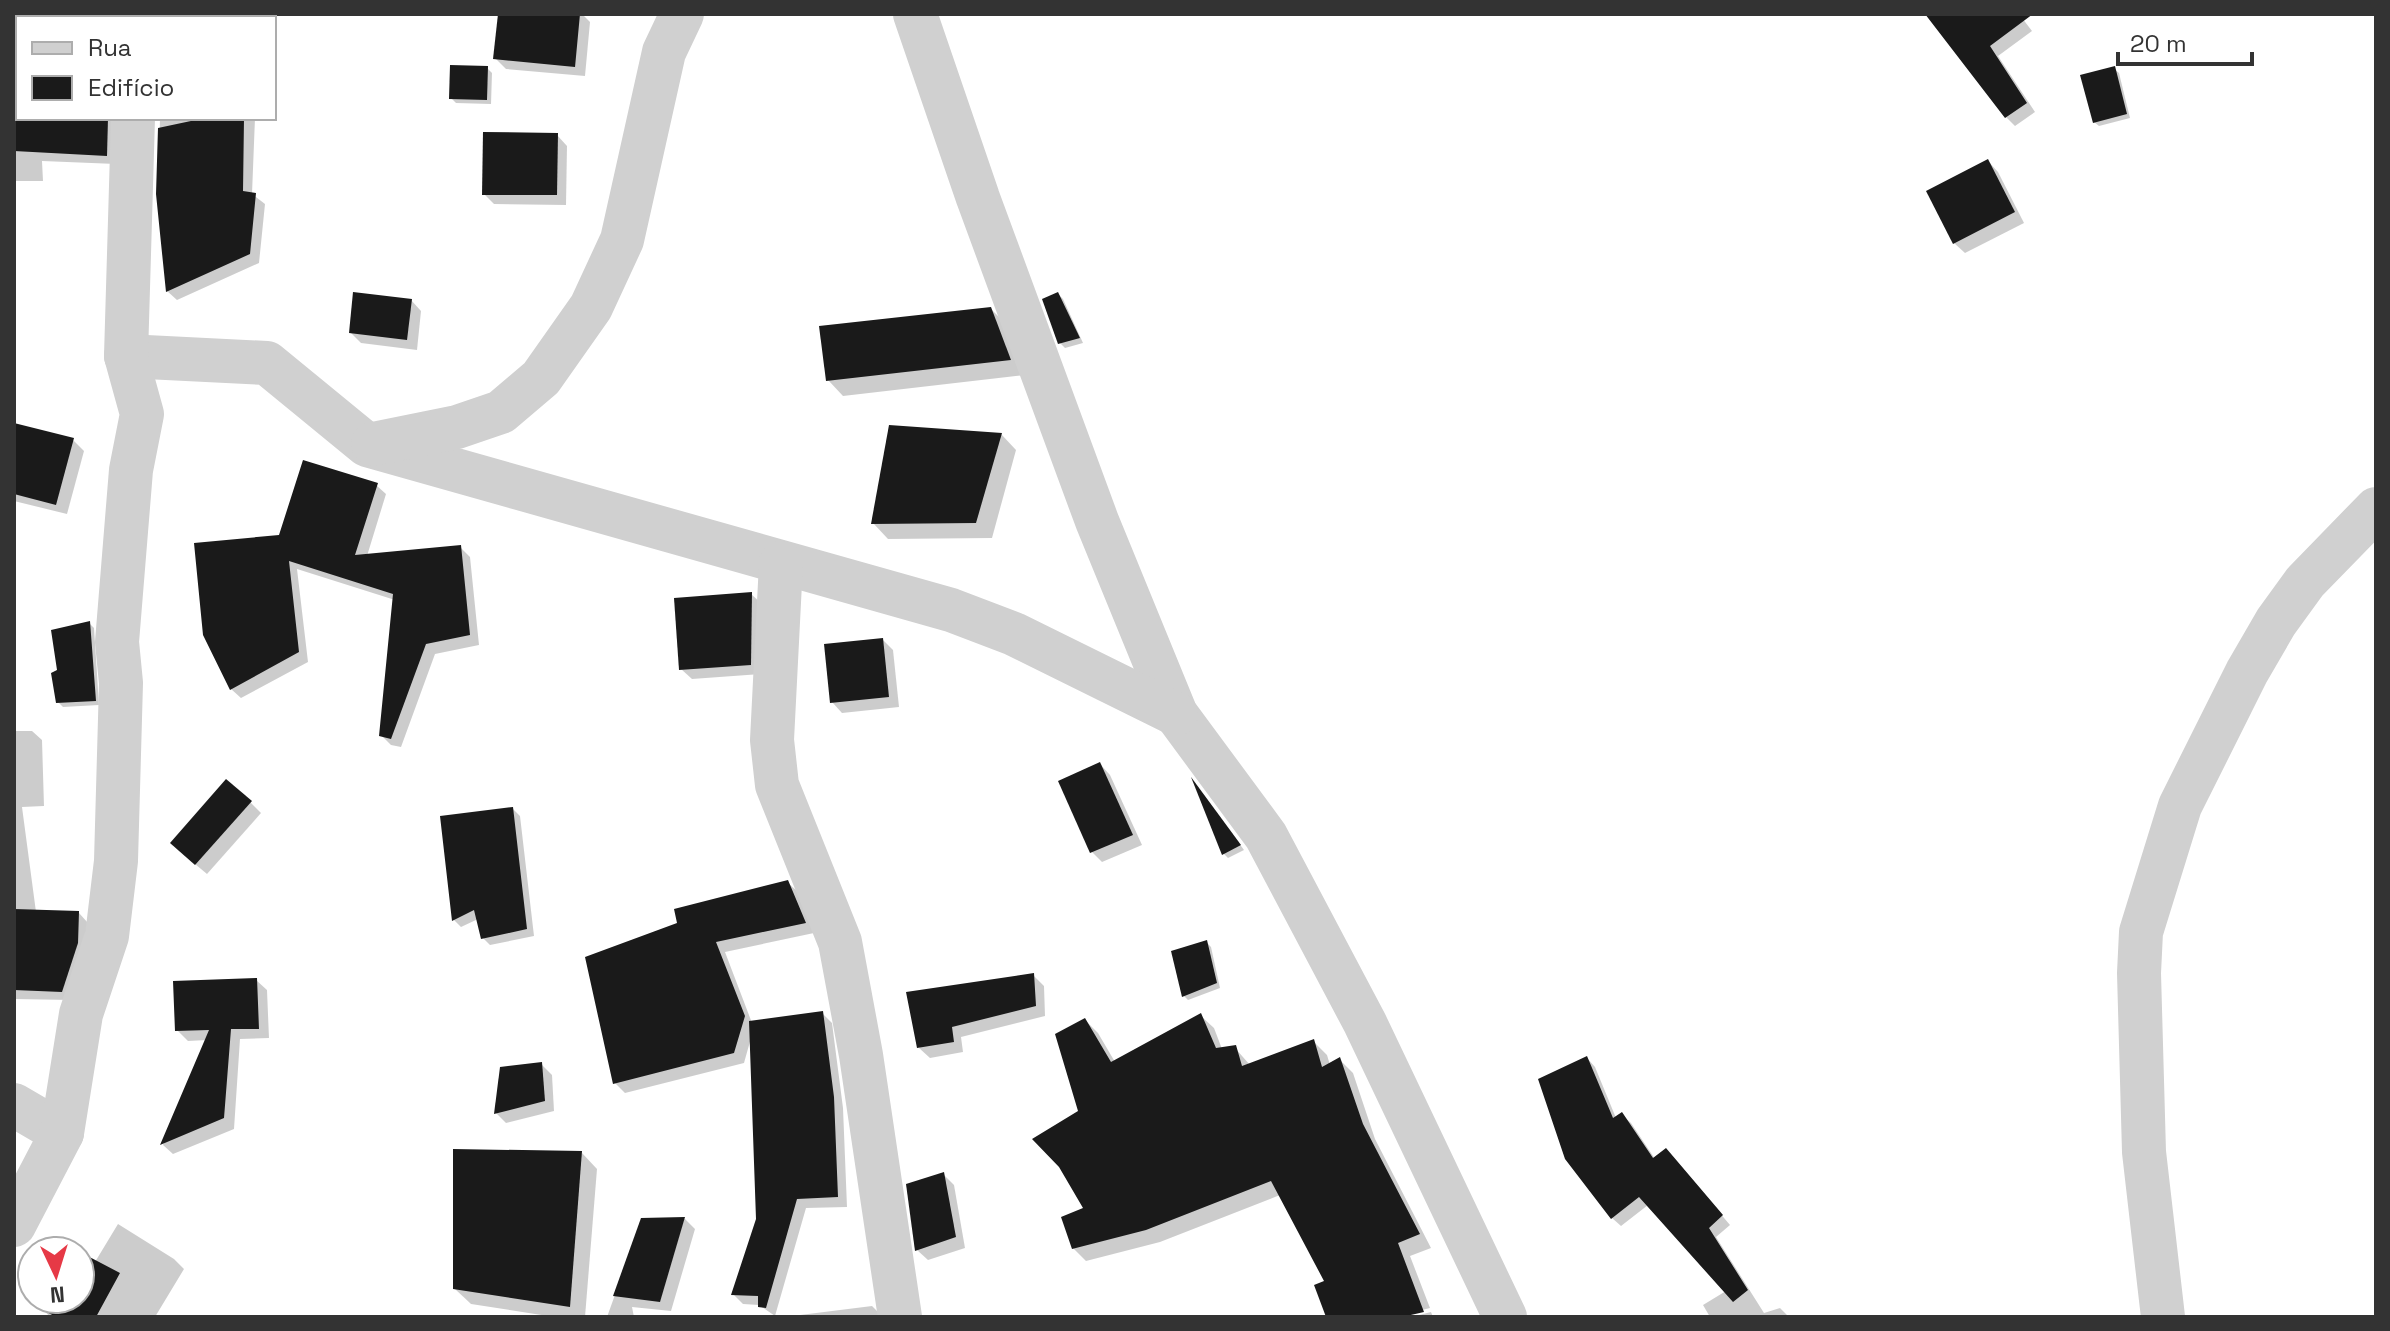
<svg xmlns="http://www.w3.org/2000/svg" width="2390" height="1331" viewBox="0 0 2390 1331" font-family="'Space Grotesk',sans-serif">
<rect width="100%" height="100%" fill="#fff"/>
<!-- shadow -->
<g fill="#0003">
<path d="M161 14H242V18H162Z"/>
<path d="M500 14H582L590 22 585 76 506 69 495 58Z"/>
<path d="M1953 14H2019L2032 31 1998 56 2035 112 2015 126 2006 117Z"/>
<path d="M487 68 492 73 491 104 456 103 451 98Z"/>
<path d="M2114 69 2119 73 2130 118 2099 126 2094 122Z"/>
<path d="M14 75H18V118H120L116 164 42 161 43 181H14Z"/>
<path d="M160 118H255L252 194 265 204 259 263 177 300 167 291 158 194Z"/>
<path d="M557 135 567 146 566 205 494 204 484 194Z"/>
<path d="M1988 161 1998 172 2024 223 1965 253 1954 243Z"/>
<path d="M1058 294 1063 299 1083 343 1065 348 1060 343Z"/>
<path d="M411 300 421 311 417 350 361 343 351 333Z"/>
<path d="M991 309 1007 325 1025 375 843 396 828 380Z"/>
<path d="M14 425 73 440 84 451 67 514 14 501Z"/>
<path d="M1001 434 1016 450 992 538 888 539 873 523Z"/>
<path d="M376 485 386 494 367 556 460 547 470 557 479 645 435 654 401 747 391 745 381 735 395 600 297 569 308 662 241 698 231 689 280 537Z"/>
<path d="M751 594 762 604 761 674 692 679 681 669Z"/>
<path d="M89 623 94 628 99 705 63 707 58 702 59 672Z"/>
<path d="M883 640 893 650 899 707 842 713 832 702Z"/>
<path d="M14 731H32L42 740 44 806 22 807 36 912 79 913 88 923 72 1000 14 999Z"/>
<path d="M1100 764 1110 775 1142 845 1102 862 1092 852Z"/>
<path d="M1197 786 1244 850 1228 858 1224 854Z"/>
<path d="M250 802 261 813 207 874 183 854Z"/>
<path d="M513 809 520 816 534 936 490 945 483 938 478 919 461 927 454 920 442 817Z"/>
<path d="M787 882 798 892 814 933 725 952 752 1023 822 1013 832 1023 843 1108 847 1207 806 1208 775 1316 759 1305 743 1304 734 1295 758 1219 751 1038 744 1063 625 1093 615 1083 587 958Z"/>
<path d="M1206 942 1211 947 1220 988 1188 1000 1184 996Z"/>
<path d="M1033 975 1044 986 1045 1016 961 1037 963 1052 930 1058 919 1048Z"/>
<path d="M256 980 267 990 269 1038 240 1039 234 1129 173 1154 163 1145 207 1040 188 1041 177 1030Z"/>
<path d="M1201 1016 1214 1028 1222 1049 1235 1048 1250 1065 1314 1042 1327 1055 1330 1065 1340 1060 1353 1073 1375 1139 1431 1248 1410 1256 1430 1308 1394 1317H1328L1327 1282 1280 1195 1160 1242 1086 1261 1073 1248 1086 1209 1085 1020 1098 1033 1115 1062Z"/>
<path d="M1587 1058 1595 1067 1616 1118 1622 1115 1631 1123 1655 1159H1674L1730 1225 1716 1237 1764 1313 1780 1308 1789 1317H1710L1703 1305 1726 1291 1648 1205 1621 1226 1612 1218Z"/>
<path d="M541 1064 552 1075 554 1111 506 1123 496 1113Z"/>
<path d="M582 1153 597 1169 585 1317H554L471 1304 455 1289Z"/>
<path d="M944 1175 954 1185 965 1248 928 1260 917 1250Z"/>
<path d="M685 1219 695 1229 671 1311 632 1307 634 1317H607L642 1220Z"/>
<path d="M118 1224 174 1259 184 1269 155 1317H50L40 1306 44 1299H80V1255L95 1262Z"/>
<path d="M872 1306 883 1317 792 1316Z"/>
<path d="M1431 1312 1433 1317H1411Z"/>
</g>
<!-- building -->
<g fill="#1a1a1a">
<path d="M498 14H580L575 67 493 59Z"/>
<path d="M1925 14H2033L1990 46 2027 103 2005 118Z"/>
<path d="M450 65 488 66 487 100 449 99Z"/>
<path d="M2115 66 2127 114 2093 123 2080 75Z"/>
<path d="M14 118H108L107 156 14 151Z"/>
<path d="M205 118H244L243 191 256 193 250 254 166 292 156 194 158 128Z"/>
<path d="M483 132 558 133 557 195H482Z"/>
<path d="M1988 159 2015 212 1953 244 1926 191Z"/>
<path d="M353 292 412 299 407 340 349 333Z"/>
<path d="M1058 292 1080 338 1058 344 1042 299Z"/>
<path d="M991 307 1011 360 826 381 819 326Z"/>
<path d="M14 423 74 438 56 505 14 494Z"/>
<path d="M889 425 1002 433 976 523 871 524Z"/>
<path d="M303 460 378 483 355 555 461 545 470 635 426 644 391 739 379 736 393 594 289 561 299 652 230 690 203 635 194 543 279 535Z"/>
<path d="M752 592 751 665 679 670 674 598Z"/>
<path d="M90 621 96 701 56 703 51 673 57 670 51 630Z"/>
<path d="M883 638 889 697 830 703 824 644Z"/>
<path d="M1100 762 1133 835 1090 853 1058 781Z"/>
<path d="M1191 777 1241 845 1222 855Z"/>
<path d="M226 779 252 801 195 865 170 843Z"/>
<path d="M513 807 527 929 481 939 474 910 452 921 440 816Z"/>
<path d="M788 880 806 923 716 942 745 1016 734 1053 613 1084 585 957 677 923 674 909Z"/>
<path d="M14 909 79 911 78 943 62 992 14 990Z"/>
<path d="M1207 940 1217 983 1182 997 1171 951Z"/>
<path d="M1034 973 1036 1006 952 1027 954 1042 917 1048 906 992Z"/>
<path d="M257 978 259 1029H231L224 1118 160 1145 209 1030 175 1031 173 981Z"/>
<path d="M823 1011 834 1097 838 1197 797 1199 766 1308 758 1307V1296L731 1295 756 1219 749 1021Z"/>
<path d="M1201 1013 1216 1048 1236 1045 1242 1066 1314 1039 1322 1067 1340 1057 1363 1124 1420 1234 1398 1243 1424 1312 1402 1317H1326L1314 1285 1324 1281 1271 1181 1146 1230 1072 1249 1061 1217 1083 1208 1059 1167 1032 1139 1078 1111 1055 1034 1085 1018 1111 1062Z"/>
<path d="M1587 1056 1613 1118 1622 1112 1653 1158 1666 1148 1723 1215 1709 1228 1748 1290 1733 1302 1639 1197 1611 1219 1565 1159 1538 1079Z"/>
<path d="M542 1062 545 1101 494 1114 500 1067Z"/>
<path d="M453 1149 582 1151 570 1307 453 1289Z"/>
<path d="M944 1172 956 1237 915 1251 906 1184Z"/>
<path d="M685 1217 660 1302 613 1296 641 1218Z"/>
<path d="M80 1252 120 1273 96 1317H56L37 1307 41 1299H80Z"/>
</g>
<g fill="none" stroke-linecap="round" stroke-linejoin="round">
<!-- minor -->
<g stroke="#d0d0d0" stroke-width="44">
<path d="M915 14 978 198 1097 521 1176 714 1266 836 1365 1023 1505 1317"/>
<path d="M135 18V14"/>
<path d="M126 356 267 363 367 445 951 610 1014 634 1176 714"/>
<path d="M373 444 457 427 501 412 541 378 591 307 622 240 664 52 682 14"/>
<path d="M781 563 772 740 777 785 840 942 861 1055 900 1317"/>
<path d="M14 1105 62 1133"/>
<path d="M14 1225 62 1133 81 1014 107 936 116 861 121 683 117 642 131 470 142 414 126 356 133 118"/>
<path d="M2163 1317 2144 1152 2139 973 2141 932 2180 806 2247 672 2276 622 2305 582 2376 509"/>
</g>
</g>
<!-- border -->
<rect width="2390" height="1331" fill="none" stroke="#333333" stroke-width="32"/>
<!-- legend -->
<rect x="16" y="16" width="260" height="104" fill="#ffffff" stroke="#adadad" stroke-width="2"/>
<rect x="32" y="42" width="40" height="12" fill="#d0d0d0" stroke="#adadad" stroke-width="2"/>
<text x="88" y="56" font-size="24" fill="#333333">Rua</text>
<rect x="32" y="76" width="40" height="24" fill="#1a1a1a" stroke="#adadad" stroke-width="2"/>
<text x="88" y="96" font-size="24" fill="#333333">Edifício</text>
<!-- north arrow -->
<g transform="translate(56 1275) rotate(176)"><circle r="38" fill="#ffffff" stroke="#adadad" stroke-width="2"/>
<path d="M0-6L14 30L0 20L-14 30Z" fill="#e63946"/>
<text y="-12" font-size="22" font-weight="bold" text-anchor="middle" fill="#333333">N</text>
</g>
<!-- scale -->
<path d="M2118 52v12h134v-12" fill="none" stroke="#333333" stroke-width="4"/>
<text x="2130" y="52" font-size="24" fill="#333333" stroke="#ffffff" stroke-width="6" paint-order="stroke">20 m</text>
</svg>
